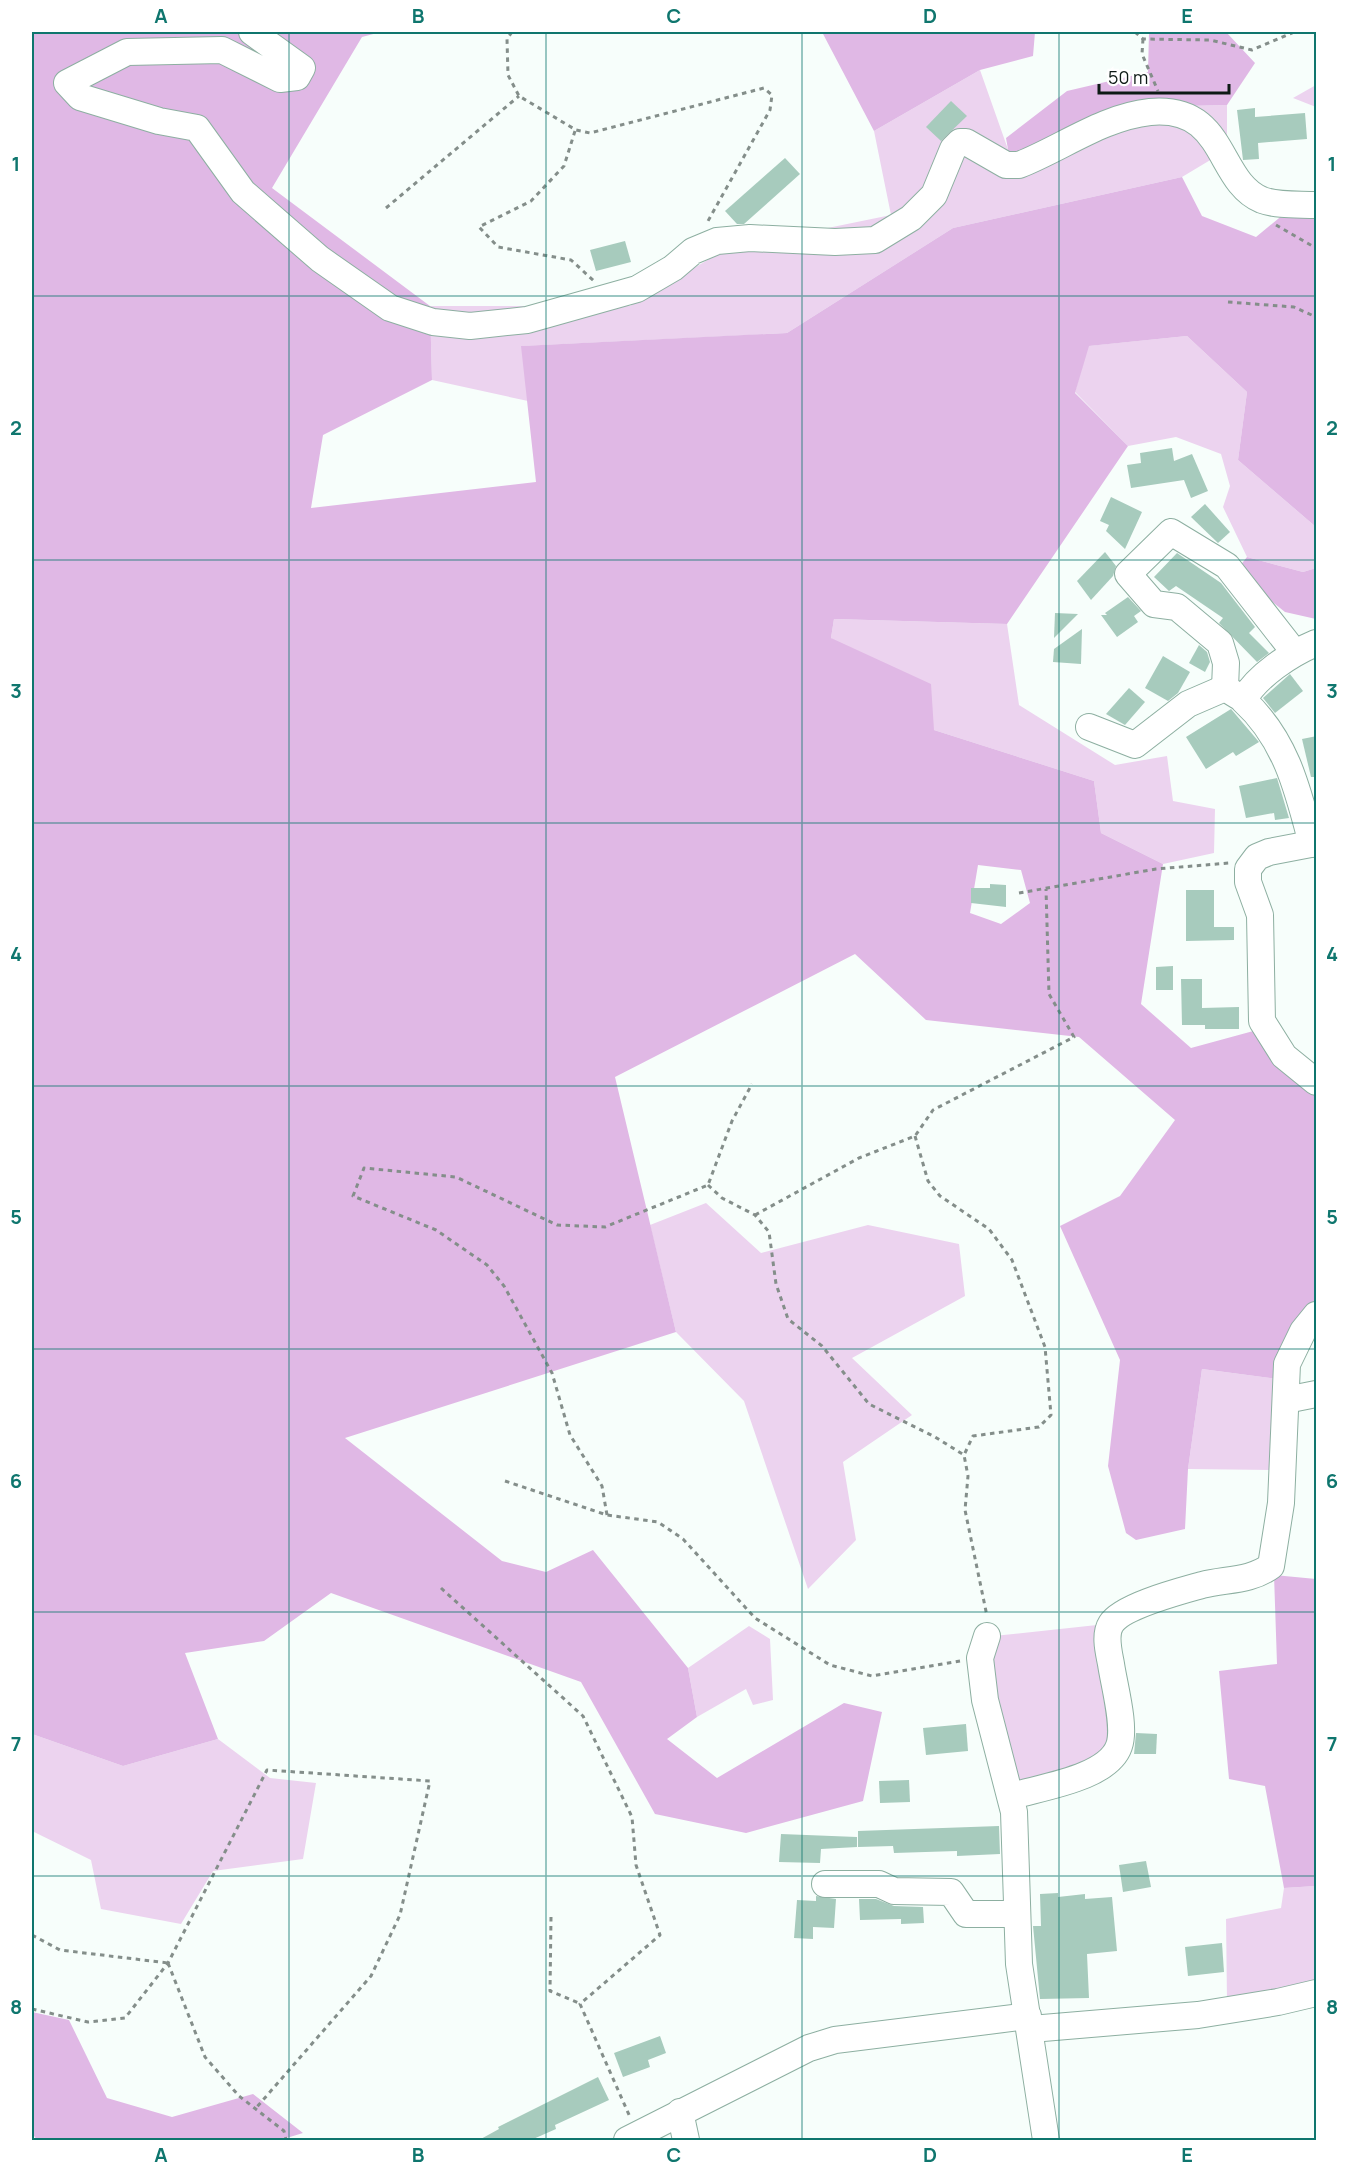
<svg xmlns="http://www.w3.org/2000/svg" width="1348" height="2172" viewBox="0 0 1348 2172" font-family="Manrope,sans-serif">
<rect width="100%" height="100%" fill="#f7fefb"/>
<!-- green -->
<g fill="#ecd3ef">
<path d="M980 70 1010 155 1144 107 1227 105V150L1182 177 953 228 787 333 522 346 528 401 432 380 430 306H630L726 249 891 215 874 131Z"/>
<path d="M1316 85V107L1293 98Z"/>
<path d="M1187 336 1247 392 1238 460 1316 527V568L1303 572 1247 557 1223 507 1230 486 1221 454 1176 437 1128 446 1075 392 1088 346Z"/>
<path d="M834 619 1007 624 1019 705 1115 765 1167 756 1173 801 1215 809 1214 853 1163 864 1101 833 1094 781 934 730 831 638Z"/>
<path d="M706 1203 761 1253 868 1225 959 1244 965 1296 852 1358 912 1415 843 1462 856 1540 808 1589 744 1401 676 1332 650 1225Z"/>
<path d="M1202 1369 1277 1379 1273 1470 1188 1469Z"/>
<path d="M1097 1625 1114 1733 1104 1760 1014 1788 985 1666 994 1636Z"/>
<path d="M749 1626 770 1639 773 1700 753 1705 746 1689 697 1717 688 1668Z"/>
<path d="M32 1734 123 1766 218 1739 270 1778 316 1783 303 1859 213 1871 181 1924 101 1909 91 1860 32 1831Z"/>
<path d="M1316 1886V1982L1227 2002 1226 1919 1281 1908 1284 1888Z"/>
</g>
<!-- forest -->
<g fill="#e0b8e5" fill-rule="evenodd">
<path d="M32 32H381L362 37 272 188 430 306 432 380 323 435 311 508 536 482 521 346 787 333 953 228 1182 177 1202 216 1256 237 1284 214 1316 216V527L1238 460 1247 392 1187 336 1089 346 1075 393 1128 446 1007 624 834 619 831 638 931 684 934 730 1094 781 1101 833 1163 864 1141 1004 1191 1048 1257 1030 1316 1091V1301L1284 1345 1277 1379 1202 1369 1188 1469 1185 1529 1136 1540 1126 1533 1108 1466 1120 1360 1060 1226 1120 1196 1175 1120 1079 1037 926 1020 855 954 615 1077 676 1332 345 1438 502 1561 546 1572 593 1550 688 1668 697 1717 667 1739 717 1778 844 1703 882 1712 863 1801 746 1833 655 1814 581 1682 331 1593 264 1641 185 1653 218 1739 123 1766 32 1734ZM978 865 1021 870 1030 903 1001 924 970 913Z"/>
<path d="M822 32H1035L1033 56 980 70 874 131Z"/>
<path d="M1149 32 1227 33 1255 63 1227 105 1144 107 1009 155 1006 138 1067 91 1148 72Z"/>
<path d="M1247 557 1303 572 1316 568V619L1285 612 1235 572Z"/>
<path d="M1274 1575 1316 1579V1886L1284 1888 1265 1786 1229 1779 1219 1671 1277 1664Z"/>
<path d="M32 2012 69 2020 107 2098 172 2117 253 2094 303 2133 280 2140H37L32 2133Z"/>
</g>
<!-- building -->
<g fill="#a7cbbd">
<path d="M951 101 967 116 941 141 926 127Z"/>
<path d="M1255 108V117L1305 113 1307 139 1258 143 1259 159 1243 160 1237 110Z"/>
<path d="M785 158 800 174 744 224H737L725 211Z"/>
<path d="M625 241 631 262 596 271 590 250Z"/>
<path d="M1172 448 1174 461 1192 454 1208 491 1191 498 1184 480 1131 488 1127 465 1141 463 1140 453Z"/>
<path d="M1111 497 1142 512 1125 549 1106 531 1109 525 1100 521Z"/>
<path d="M1205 504 1230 532 1218 543 1191 517Z"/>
<path d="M1105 552 1116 566 1113 576 1091 600 1077 581Z"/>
<path d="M1177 553 1221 583 1255 627 1249 633 1269 653 1257 662 1219 623 1223 618 1176 586 1169 591 1154 577Z"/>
<path d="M1128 597 1141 611 1134 616 1138 622 1117 637 1101 615H1107L1105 613Z"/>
<path d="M1055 613 1078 614 1054 638Z"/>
<path d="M1082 629 1081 664 1053 662 1054 649Z"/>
<path d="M1199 645 1207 652 1210 662 1205 672 1189 663Z"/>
<path d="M1163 656 1190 672 1178 693 1168 701 1145 688Z"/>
<path d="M1290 674 1303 691 1275 713 1263 698Z"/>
<path d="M1129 688 1145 702 1125 725 1106 714Z"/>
<path d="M1231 709 1259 742 1236 756 1233 752 1206 769 1186 737Z"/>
<path d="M1317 736V777H1311L1302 739Z"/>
<path d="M1277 778 1289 818 1275 820 1274 813 1246 818 1239 786Z"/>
<path d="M990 884 1006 885V907L971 903V888H990Z"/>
<path d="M1186 890H1214V927H1234V940L1186 941Z"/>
<path d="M1173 966V990H1156V967Z"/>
<path d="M1181 979H1202V1008L1239 1007V1029H1205V1025H1182Z"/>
<path d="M966 1724 968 1751 926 1755 923 1728Z"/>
<path d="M1136 1733 1157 1734 1156 1754H1134Z"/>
<path d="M909 1780 910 1802 880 1803 879 1781Z"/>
<path d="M999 1826 1000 1854 957 1856V1851L894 1853 893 1846 858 1847V1831Z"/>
<path d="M781 1834 857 1837V1847L821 1849 820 1863 779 1862Z"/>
<path d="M1146 1861 1151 1887 1123 1892 1119 1865Z"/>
<path d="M1058 1893V1897L1085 1894V1899L1112 1897 1117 1951 1087 1954 1089 1998 1040 1999 1033 1926H1041L1040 1894Z"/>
<path d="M816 1896 836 1899 834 1928 813 1927V1939L794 1938 797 1900 816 1901Z"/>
<path d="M859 1899H876L894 1906 923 1907 924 1923 901 1924V1919L860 1920Z"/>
<path d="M1222 1943 1224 1972 1188 1976 1185 1947Z"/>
<path d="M660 2036 666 2053 648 2060 650 2067 623 2077 614 2053Z"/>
<path d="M598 2077 609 2100 555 2125 556 2129 531 2140H479L499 2129 498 2127Z"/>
</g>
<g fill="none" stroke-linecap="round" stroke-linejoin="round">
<defs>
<g id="minor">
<path d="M252 32 302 68 297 77 280 79 222 50 127 52 67 83 80 97 159 121 197 128 243 192 320 259 390 308 433 322 470 326 527 320 637 289 673 268 693 251 717 241 750 238 835 242 875 240 911 218 934 195 953 149 960 142H966L1006 165H1019C1062 148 1103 117 1150 112 1227 105 1216 181 1262 200 1278 206 1300 204 1316 205"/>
<path d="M1225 688 1226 663 1220 643 1177 607 1154 604 1128 574 1171 532 1227 566 1295 653"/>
<path d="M1089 727 1135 745 1188 704 1225 688 1238 696"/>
<path d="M1316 843 1269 852 1257 857 1248 869V882L1260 915 1262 1021 1284 1056 1316 1082"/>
<path d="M1312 844C1298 790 1286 739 1243 700 1258 675 1290 654 1316 643"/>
<path d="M1286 1400 1316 1394"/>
<path d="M987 1636 980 1658 985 1700 1014 1812 1019 1964 1046 2140"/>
<path d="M1012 1796C1042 1787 1108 1778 1119 1746 1126 1727 1114 1685 1111 1664 1109 1653 1104 1635 1111 1624 1122 1606 1181 1591 1202 1585 1226 1579 1251 1581 1271 1566L1281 1503 1287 1364 1303 1331 1316 1315"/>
<path d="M825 1884H879L894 1891 951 1892 966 1914H1017"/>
<path d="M1031 2029 1198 2015 1278 2002 1316 1993"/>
<path d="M680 2112 686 2140"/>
<path d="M627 2140 809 2048 835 2040 1028 2016"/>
</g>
</defs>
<!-- minor casing -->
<use href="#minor" stroke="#8dafa1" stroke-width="28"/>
<!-- path -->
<g stroke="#848e8a" stroke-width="3" stroke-dasharray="4.5 4.5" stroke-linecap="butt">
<path d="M512 32 507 39 508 75 519 96 576 130 590 133 764 88 772 95 770 110 708 221"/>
<path d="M1135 32 1143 39 1210 40 1252 50 1294 32"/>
<path d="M1143 39 1142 54 1158 91"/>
<path d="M575 131 564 166 531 201 479 227 498 247 571 260 594 281"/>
<path d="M386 208 519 96"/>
<path d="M1276 225 1316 248"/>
<path d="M1228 302 1294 307 1316 317"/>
<path d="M1019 893 1156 869 1229 863"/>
<path d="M915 1136 928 1181 940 1196 989 1229 1012 1260 1045 1347 1051 1415 1039 1427 973 1436 964 1455"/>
<path d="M708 1185 722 1198 755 1215 769 1232 776 1284 788 1319 822 1346 869 1404 935 1437 964 1455 968 1476 965 1510 987 1616"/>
<path d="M755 1215 859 1158 915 1136 933 1110 1074 1037 1049 994 1046 889"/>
<path d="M505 1481 607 1515 658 1522 683 1539 755 1618 830 1665 872 1676 960 1661"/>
<path d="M607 1515 602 1486 570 1435 552 1373 504 1286 487 1265 436 1230 353 1196 364 1168 456 1177 557 1225 605 1227 708 1185 732 1121 752 1084"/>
<path d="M441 1588 583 1716 632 1817 636 1865 660 1935 580 2004 630 2117"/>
<path d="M551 1917 550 1991 579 2003"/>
<path d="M32 1935 60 1950 168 1963"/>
<path d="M168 1963 205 2057 239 2096 284 2131 286 2140"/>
<path d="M32 2009 88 2022 125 2018 168 1963 267 1770 430 1781 400 1915 371 1976 256 2108"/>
</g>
<!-- minor -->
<use href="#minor" stroke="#fff" stroke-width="26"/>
</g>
<!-- grid -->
<path fill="none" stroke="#0f766e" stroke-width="1.5" stroke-opacity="0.55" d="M289 32V2140M546 32V2140M802 32V2140M1059 32V2140M32 296H1316M32 560H1316M32 823H1316M32 1086H1316M32 1349H1316M32 1612H1316M32 1876H1316"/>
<!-- border -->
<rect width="1348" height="2172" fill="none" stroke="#ffffff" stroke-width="66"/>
<!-- scale -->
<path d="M1099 84v9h130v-9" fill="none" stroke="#0d1a15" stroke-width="3"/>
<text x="1108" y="84" font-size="18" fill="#0d1a15" stroke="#ffffff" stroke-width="4.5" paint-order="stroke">50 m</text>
<rect x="33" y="33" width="1282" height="2106" fill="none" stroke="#0f766e" stroke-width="2"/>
<g font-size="20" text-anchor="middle" font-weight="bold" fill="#0f766e">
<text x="161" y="23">A</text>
<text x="418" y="23">B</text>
<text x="674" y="23">C</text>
<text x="930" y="23">D</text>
<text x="1187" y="23">E</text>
<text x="16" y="171">1</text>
<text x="1332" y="171">1</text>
<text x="16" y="435">2</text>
<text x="1332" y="435">2</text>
<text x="16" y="698">3</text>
<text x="1332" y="698">3</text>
<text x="16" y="961">4</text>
<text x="1332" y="961">4</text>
<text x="16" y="1224">5</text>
<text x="1332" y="1224">5</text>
<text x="16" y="1488">6</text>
<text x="1332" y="1488">6</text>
<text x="16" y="1751">7</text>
<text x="1332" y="1751">7</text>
<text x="16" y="2014">8</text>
<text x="1332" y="2014">8</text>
<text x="161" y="2162">A</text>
<text x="418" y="2162">B</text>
<text x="674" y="2162">C</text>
<text x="930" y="2162">D</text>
<text x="1187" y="2162">E</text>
</g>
</svg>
